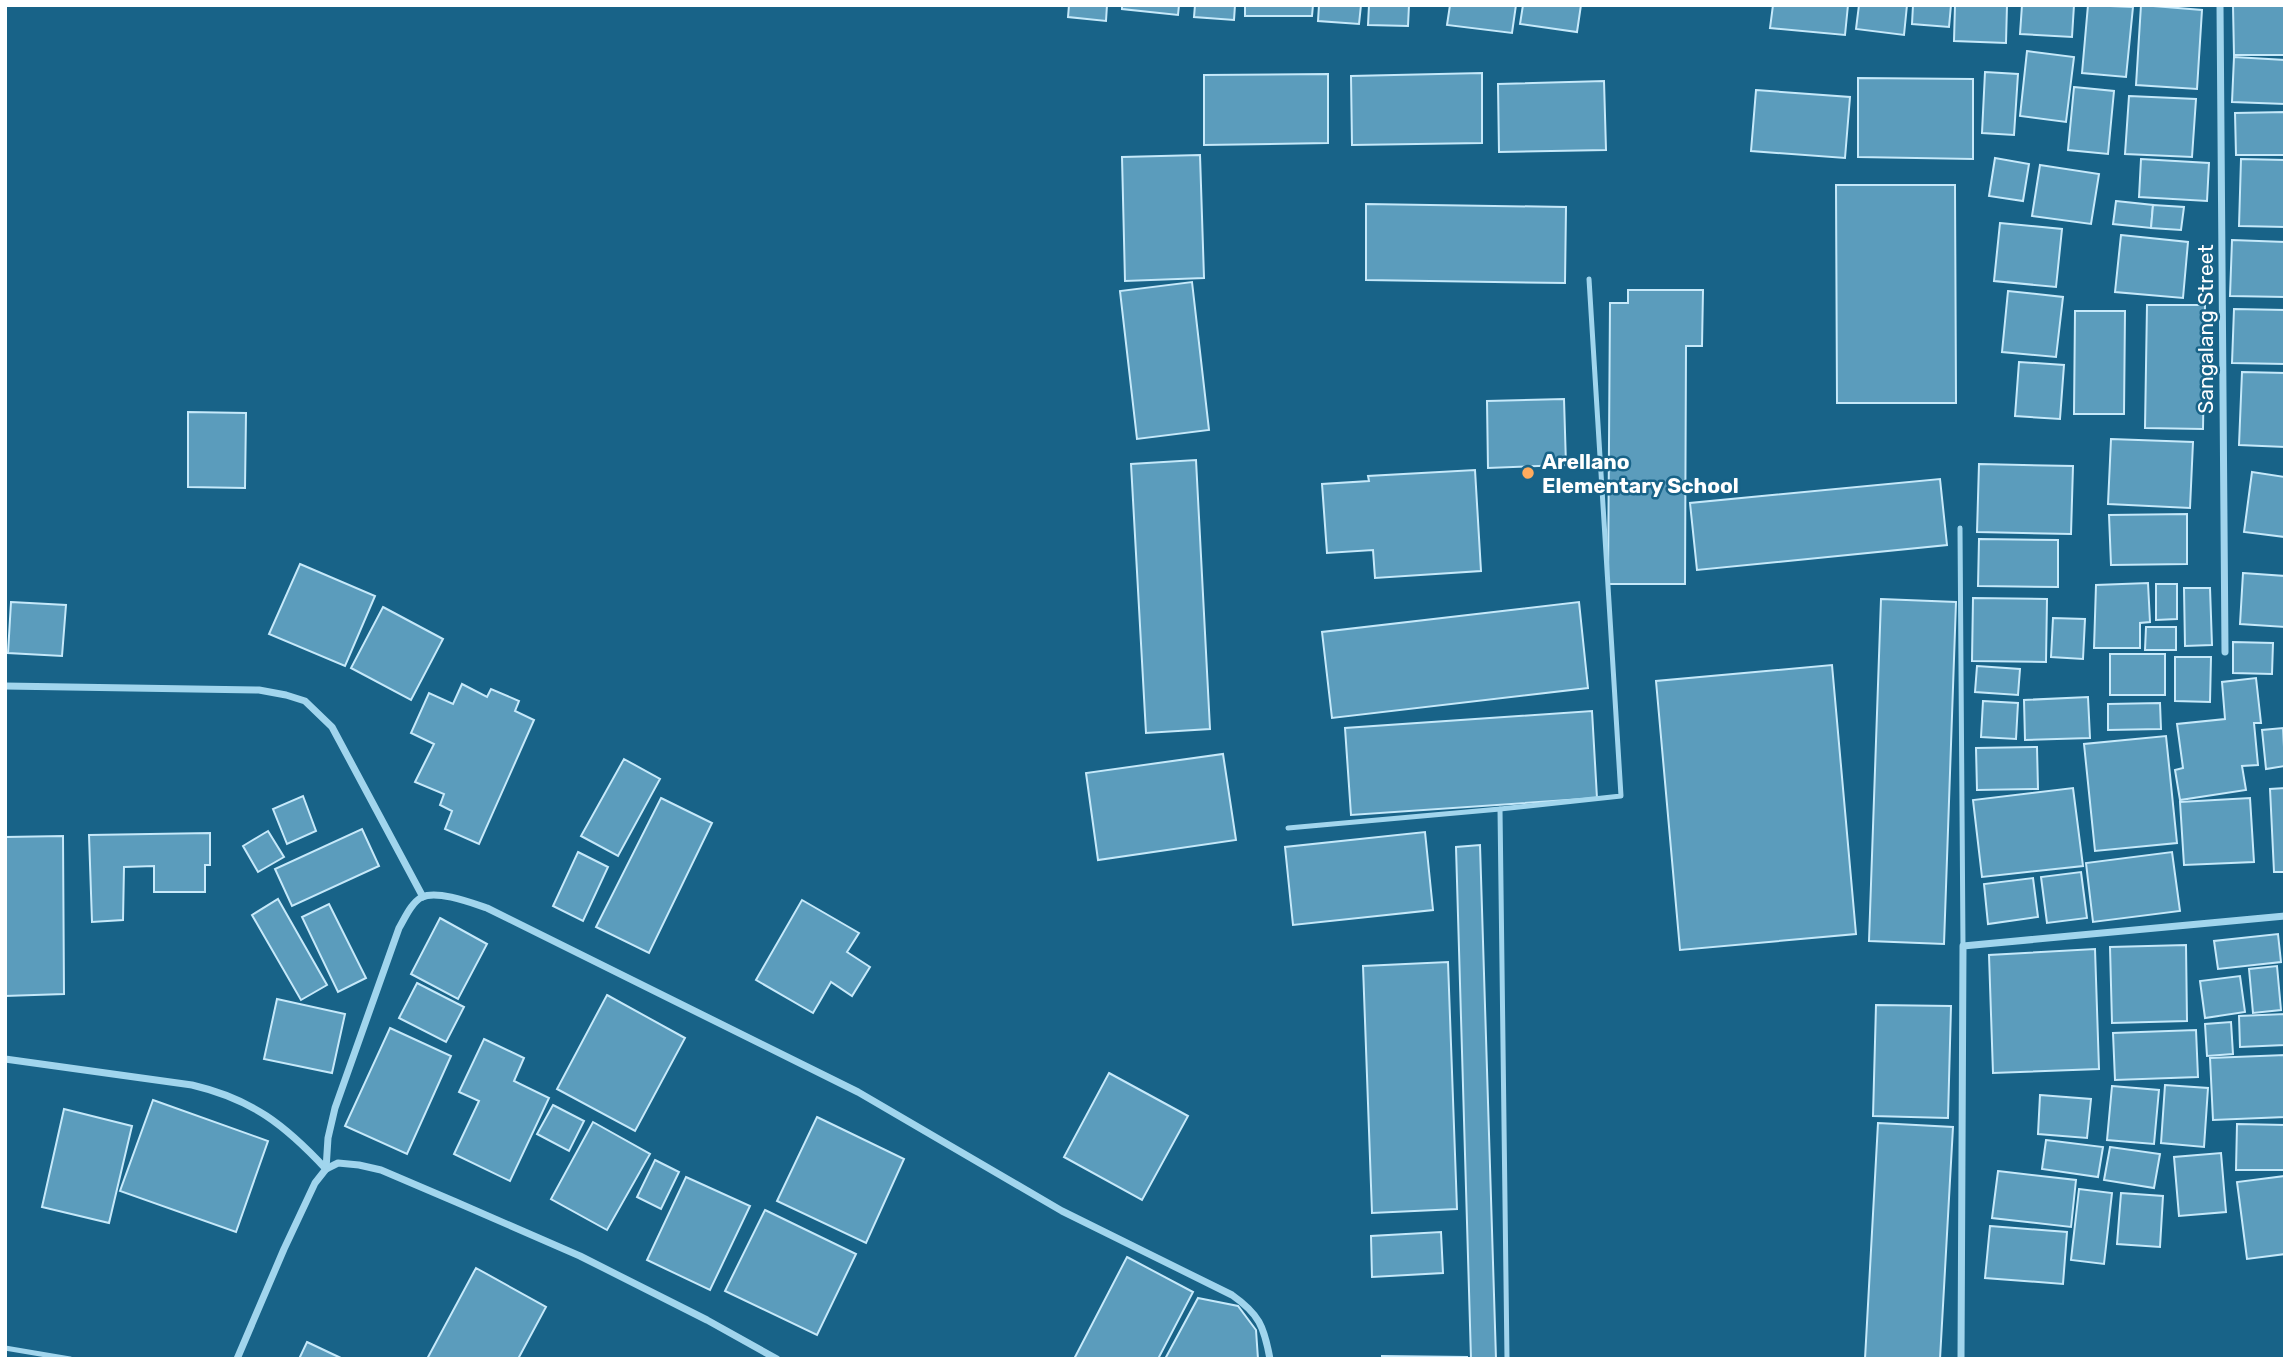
<svg xmlns="http://www.w3.org/2000/svg" width="2290" height="1364" viewBox="0 0 2290 1364" font-family="Rubik,sans-serif">
<rect width="100%" height="100%" fill="#186388"/>
<!-- building -->
<g fill="#5b9cbc" stroke="#c6e9fa" stroke-width="2">
<path d="M1069 5H1107L1106 21 1068 17Z"/>
<path d="M1122 5H1179L1178 15 1122 9Z"/>
<path d="M1195 5H1235L1234 20 1194 17Z"/>
<path d="M1245 5H1313L1312 16H1245Z"/>
<path d="M1319 5H1361L1359 24 1318 21Z"/>
<path d="M1369 5H1409L1408 26 1368 25Z"/>
<path d="M1450 5H1516L1512 33 1447 25Z"/>
<path d="M1523 5H1581L1577 32 1520 24Z"/>
<path d="M1773 5H1848L1845 35 1770 28Z"/>
<path d="M1859 5H1907L1904 35 1856 29Z"/>
<path d="M1913 5H1951L1949 27 1912 24Z"/>
<path d="M1955 5H2007L2006 43 1954 41Z"/>
<path d="M2022 5H2074L2072 37 2020 34Z"/>
<path d="M2088 5 2133 7 2126 77 2082 73Z"/>
<path d="M2141 5 2202 10 2197 89 2136 85Z"/>
<path d="M2233 6H2285V55H2234Z"/>
<path d="M2027 51 2074 57 2066 122 2020 116Z"/>
<path d="M2234 57 2285 60V104L2232 102Z"/>
<path d="M1985 72 2018 74 2014 135 1982 133Z"/>
<path d="M1482 73V143L1352 145 1351 76Z"/>
<path d="M1328 74V143L1204 145V75Z"/>
<path d="M1858 78 1973 79V159L1858 157Z"/>
<path d="M1604 81 1606 150 1499 152 1498 84Z"/>
<path d="M2074 87 2114 91 2108 154 2068 150Z"/>
<path d="M1756 90 1850 97 1845 158 1751 151Z"/>
<path d="M2129 96 2196 99 2192 157 2125 154Z"/>
<path d="M2285 112V155H2236L2235 113Z"/>
<path d="M1200 155 1204 278 1125 281 1122 157Z"/>
<path d="M1995 158 2029 164 2023 201 1989 196Z"/>
<path d="M2141 159 2209 163 2207 201 2139 197Z"/>
<path d="M2241 159 2285 160V227L2239 226Z"/>
<path d="M2040 165 2099 174 2091 224 2032 216Z"/>
<path d="M1836 185H1955L1956 403H1837Z"/>
<path d="M2116 201 2153 205 2151 228 2113 224Z"/>
<path d="M1366 204 1566 207 1565 283 1366 280Z"/>
<path d="M2153 205 2184 207 2181 230 2151 228Z"/>
<path d="M2000 223 2062 229 2056 287 1994 281Z"/>
<path d="M2121 235 2188 242 2183 298 2115 292Z"/>
<path d="M2232 240 2285 242V297L2230 296Z"/>
<path d="M1192 282 1209 430 1137 439 1120 291Z"/>
<path d="M1628 290H1703L1702 346H1686L1685 584H1608L1610 303H1628Z"/>
<path d="M2008 291 2063 297 2056 357 2002 352Z"/>
<path d="M2147 305H2205L2203 429 2145 428Z"/>
<path d="M2234 309 2285 310V364L2232 363Z"/>
<path d="M2075 311H2125L2124 414H2074Z"/>
<path d="M2019 362 2064 365 2060 419 2015 416Z"/>
<path d="M2242 372 2285 373V447L2239 445Z"/>
<path d="M1564 399 1566 465 1488 468 1487 401Z"/>
<path d="M188 412 246 413 245 488 188 487Z"/>
<path d="M2111 439 2193 442 2190 508 2108 504Z"/>
<path d="M1196 460 1210 729 1146 733 1131 464Z"/>
<path d="M1979 464 2073 466 2071 534 1977 532Z"/>
<path d="M1475 470 1481 571 1375 578 1373 550 1327 553 1322 484 1369 481 1368 476Z"/>
<path d="M2252 472 2285 477V537L2244 532Z"/>
<path d="M1940 479 1947 545 1697 570 1690 503Z"/>
<path d="M2187 514V564L2111 565 2109 515Z"/>
<path d="M1979 539 2058 540V587L1978 586Z"/>
<path d="M300 564 375 596 345 666 269 634Z"/>
<path d="M2243 573 2285 576V627L2240 624Z"/>
<path d="M2148 583 2150 622 2140 623V648H2094L2096 585Z"/>
<path d="M2156 584H2177V619L2156 620Z"/>
<path d="M2184 588H2210L2212 645 2185 646Z"/>
<path d="M1973 598 2047 599 2046 662 1972 661Z"/>
<path d="M1881 599 1956 602 1944 944 1869 941Z"/>
<path d="M11 602 66 605 62 656 8 653Z"/>
<path d="M1579 602 1588 688 1332 718 1322 632Z"/>
<path d="M383 607 443 639 411 700 351 668Z"/>
<path d="M2053 618 2085 619 2083 659 2051 657Z"/>
<path d="M2146 627H2176V650H2145Z"/>
<path d="M2233 642 2273 643 2272 674 2233 673Z"/>
<rect x="2110" y="654" width="55" height="41"/>
<path d="M2175 657H2211L2210 702 2175 701Z"/>
<path d="M1832 665 1856 934 1680 950 1656 681Z"/>
<path d="M1977 666 2020 669 2018 695 1975 692Z"/>
<path d="M2256 678 2261 723H2254L2258 765 2242 766 2246 790 2180 800 2175 770 2183 768 2177 724 2225 719 2222 682Z"/>
<path d="M462 684 487 697 491 689 519 701 515 711 534 720 479 844 445 829 452 811 440 805 444 794 415 782 434 744 411 733 429 693 453 704Z"/>
<path d="M2088 697 2090 738 2025 740 2024 700Z"/>
<path d="M1983 701 2018 703 2016 739 1981 737Z"/>
<path d="M2160 703 2161 729 2108 730V704Z"/>
<path d="M1592 711 1597 798 1351 815 1345 728Z"/>
<path d="M2283 728 2285 766 2266 769 2262 730Z"/>
<path d="M2166 736 2177 843 2095 851 2084 744Z"/>
<path d="M2037 747 2038 789 1977 790 1976 748Z"/>
<path d="M1223 754 1236 840 1098 860 1086 773Z"/>
<path d="M624 759 660 779 618 856 581 836Z"/>
<path d="M2073 788 2083 866 1982 877 1973 800Z"/>
<path d="M2285 788V872H2274L2270 789Z"/>
<path d="M303 796 316 831 287 844 273 809Z"/>
<path d="M661 798 712 823 649 953 596 927Z"/>
<path d="M2250 798 2254 862 2184 865 2180 802Z"/>
<path d="M362 829 379 866 292 906 275 869Z"/>
<path d="M268 831 284 857 258 872 243 846Z"/>
<path d="M1425 832 1433 910 1293 925 1285 847Z"/>
<path d="M210 833V865H205V892H154V866L124 867 123 920 92 922 89 835Z"/>
<path d="M63 836 64 994 5 996V837Z"/>
<path d="M1480 845 1496 1359H1471L1456 847Z"/>
<path d="M578 852 608 867 583 921 553 906Z"/>
<path d="M2172 852 2180 911 2093 922 2086 863Z"/>
<path d="M2081 872 2087 918 2047 923 2041 877Z"/>
<path d="M2033 878 2038 917 1988 924 1984 884Z"/>
<path d="M278 899 327 985 301 1000 252 915Z"/>
<path d="M802 900 859 933 847 952 870 967 852 996 831 982 813 1013 756 980Z"/>
<path d="M329 904 366 978 338 992 302 917Z"/>
<path d="M440 918 487 944 458 999 411 974Z"/>
<path d="M2278 934 2281 962 2218 969 2214 941Z"/>
<path d="M2186 945 2187 1021 2112 1023 2110 947Z"/>
<path d="M2095 949 2099 1069 1993 1073 1989 955Z"/>
<path d="M1448 962 1457 1209 1372 1213 1363 966Z"/>
<path d="M2277 966 2281 1010 2253 1013 2249 969Z"/>
<path d="M2240 976 2245 1012 2205 1018 2200 981Z"/>
<path d="M417 983 464 1007 446 1042 399 1018Z"/>
<path d="M607 995 685 1038 635 1131 557 1089Z"/>
<path d="M277 999 345 1014 332 1073 264 1059Z"/>
<path d="M1876 1005 1951 1006 1948 1118 1873 1116Z"/>
<path d="M2285 1014V1045L2240 1047 2239 1016Z"/>
<path d="M2231 1022 2233 1054 2207 1056 2205 1024Z"/>
<path d="M390 1028 451 1056 407 1154 345 1126Z"/>
<path d="M2196 1030 2198 1077 2115 1080 2113 1033Z"/>
<path d="M484 1039 524 1058 514 1081 549 1098 510 1181 454 1154 479 1101 459 1092Z"/>
<path d="M2285 1055V1117L2213 1120 2210 1058Z"/>
<path d="M1109 1073 1188 1116 1142 1200 1064 1157Z"/>
<path d="M2165 1085 2208 1088 2204 1147 2161 1143Z"/>
<path d="M2112 1086 2159 1090 2154 1144 2107 1140Z"/>
<path d="M2040 1095 2091 1099 2087 1138 2038 1134Z"/>
<path d="M153 1100 268 1141 236 1232 120 1191Z"/>
<path d="M553 1105 584 1121 569 1151 537 1134Z"/>
<path d="M64 1109 132 1126 109 1223 42 1207Z"/>
<path d="M817 1117 904 1159 866 1243 777 1201Z"/>
<path d="M593 1122 650 1154 607 1230 551 1199Z"/>
<path d="M1878 1123 1953 1127 1940 1359H1865Z"/>
<path d="M2237 1124 2285 1125V1170H2236Z"/>
<path d="M2046 1140 2103 1147 2098 1177 2042 1169Z"/>
<path d="M2110 1147 2160 1154 2154 1188 2104 1180Z"/>
<path d="M2221 1153 2226 1212 2179 1216 2174 1157Z"/>
<path d="M655 1160 679 1172 661 1209 637 1197Z"/>
<path d="M1998 1171 2076 1180 2071 1227 1992 1218Z"/>
<path d="M2285 1176V1254L2247 1259 2237 1182Z"/>
<path d="M686 1177 750 1206 710 1290 647 1260Z"/>
<path d="M2079 1189 2112 1193 2104 1264 2071 1260Z"/>
<path d="M2121 1193 2163 1196 2160 1247 2117 1244Z"/>
<path d="M765 1210 856 1254 817 1335 725 1291Z"/>
<path d="M1990 1226 2067 1232 2063 1284 1985 1278Z"/>
<path d="M1441 1232 1443 1273 1372 1277 1371 1236Z"/>
<path d="M1127 1257 1193 1292 1158 1359H1074Z"/>
<path d="M476 1268 546 1307 518 1359H427Z"/>
<path d="M1198 1298 1238 1306 1256 1330 1258 1359H1165Z"/>
<path d="M307 1342 343 1359H299Z"/>
<path d="M1382 1356 1467 1357V1359H1382Z"/>
</g>
<g fill="none" stroke-linecap="round" stroke-linejoin="round">
<!-- service -->
<g stroke="#a1d5ed" stroke-width="5">
<path d="M1960 528 1963 946"/>
<path d="M1500 809 1507 1359"/>
<path d="M1288 828 1500 809 1621 796 1589 279"/>
<path d="M5 1348 70 1359"/>
</g>
<!-- minor -->
<g stroke="#a1d5ed" stroke-width="7">
<path d="M2220 5 2225 652"/>
<path d="M5 686 259 690 286 695 305 701 332 727 423 897"/>
<path d="M5 1059 192 1085C252 1099 285 1125 326 1169L338 1163 359 1165 381 1170 456 1202 580 1256 707 1320 777 1359"/>
<path d="M237 1359 284 1249 315 1183 326 1169 328 1138 335 1108 399 928C405 918 411 903 422 897 438 890 472 903 487 908L858 1092 1062 1211 1232 1295C1259 1314 1264 1326 1270 1359"/>
<path d="M1961 1359 1963 946 2285 916"/>
</g>
</g>
<!-- markers -->
<circle fill="#ffab5d" stroke="#186388" stroke-width="2.5" cx="1528" cy="473" r="7"/>
<g text-anchor="middle" dominant-baseline="central" stroke-width="5" stroke-linejoin="round" paint-order="stroke">
<!-- street labels -->
<g font-size="21" fill="#fff" stroke="#186388">
<text transform="translate(2205 329) rotate(-90)">Sangalang Street</text>
</g>
<!-- poi labels -->
<g font-size="21" font-weight="bold" fill="#fff" stroke="#186388" text-anchor="start">
<text x="1542" y="461">Arellano<tspan x="1542" dy="24">Elementary School</tspan></text>
</g>
</g>
<!-- border -->
<rect width="2290" height="1364" fill="none" stroke="#ffffff" stroke-width="14"/>
</svg>
